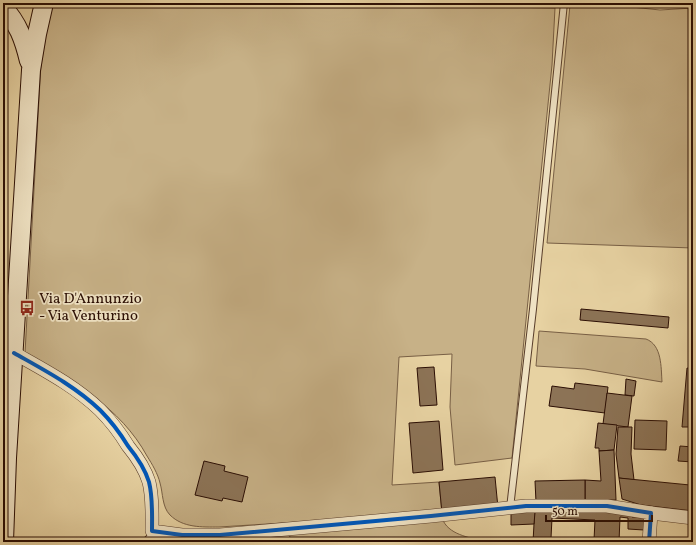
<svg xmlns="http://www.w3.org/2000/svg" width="696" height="545" viewBox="0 0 696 545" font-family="Vollkorn,serif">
<rect width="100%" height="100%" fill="#e7d2a2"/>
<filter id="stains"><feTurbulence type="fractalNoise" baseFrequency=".005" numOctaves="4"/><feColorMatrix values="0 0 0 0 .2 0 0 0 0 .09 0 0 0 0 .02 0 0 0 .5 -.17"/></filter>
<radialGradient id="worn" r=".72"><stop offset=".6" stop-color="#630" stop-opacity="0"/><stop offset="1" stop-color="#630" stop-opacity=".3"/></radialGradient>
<!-- green -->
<g fill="#c7b187" stroke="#785f45">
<path d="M54 3H292L555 8 552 65 512 458 455 465 450 407 452 354 399 357 392 485 439 482 442 513 219 527C202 527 183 528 170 515 162 507 163 493 160 483 158 474 152 464 147 456 121 408 71 379 25 353L41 63C44 44 45 21 54 3Z"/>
<path d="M582 3 603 4 660 10 693 8V248L547 243 570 5Z"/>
<path d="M539 331 646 339C662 345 661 367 662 382L585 369 536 366Z"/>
<path d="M442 518C448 535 469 537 485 542H296L288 535Z"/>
</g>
<!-- building -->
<g fill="#8c7356" stroke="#2a0d03" fill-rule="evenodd">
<path d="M581 309 669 317 668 328 580 320Z"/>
<path d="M434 367 437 405 420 406 417 368Z"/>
<path d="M687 368 693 369V427H682Z"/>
<path d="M626 379 636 381 634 396 625 395Z"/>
<path d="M575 383 608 387 605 413 549 406 552 386 574 389Z"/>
<path d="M607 393 632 396 628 427 603 424Z"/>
<path d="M635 420 667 421 666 450 634 449Z"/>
<path d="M439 421 443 470 413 473 409 423Z"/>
<path d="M598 423 617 425 614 450 599 451V448H595Z"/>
<path d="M618 427H632L631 454 634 480 619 478 616 454Z"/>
<path d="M680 446 693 447V462L678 461Z"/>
<path d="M614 450 616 500 585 501V480L601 481 599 451Z"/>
<path d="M204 461 225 466 224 471 248 477 242 502 223 498 222 501 195 495Z"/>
<path d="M495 477 498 508 442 513 439 482Z"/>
<path d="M619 478 690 485 691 479 693 480V511L641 505 622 499Z"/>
<path d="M585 480V501L536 502 535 481Z"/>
<path d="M535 506 633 512 632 517H645L644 530 628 529V518L620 517 619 542H624H533ZM552 518 595 520 594 540 551 538Z"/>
<path d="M511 512H535L534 524 511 525Z"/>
</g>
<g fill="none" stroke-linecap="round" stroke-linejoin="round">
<defs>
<g id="lane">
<path d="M510 508 533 309 564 3"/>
<path d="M145 542 150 537 152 531"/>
</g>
<g id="street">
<path d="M14 353C44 370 75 386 100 410 111 421 120 433 128 446 137 457 145 469 149 482 153 498 152 515 152 531L182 535H220L431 516 526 506H607L651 513 649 542"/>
<path d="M651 513 693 518"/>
</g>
<g id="secondary">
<path d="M3 7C18 23 24 40 29 61"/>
<path d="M4 542 7 458 31 70 37 34 44 3"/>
</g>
</defs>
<!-- lane casing -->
<use href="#lane" stroke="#593e2b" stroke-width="8"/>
<!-- street casing -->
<use href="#street" stroke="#593e2b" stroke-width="14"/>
<!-- secondary casing -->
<use href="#secondary" stroke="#2a0d03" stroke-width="20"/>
<!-- lane -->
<use href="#lane" stroke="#efe2c3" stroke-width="6"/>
<!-- street -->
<use href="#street" stroke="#efe2c3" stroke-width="13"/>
<!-- secondary -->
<use href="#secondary" stroke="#efe2c3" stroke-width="18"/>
<defs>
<path id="cycleway" d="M14 353C44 370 75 386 100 410 111 421 120 433 128 446 137 457 145 469 149 482 153 498 152 515 152 531L182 535H220L431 516 526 506H607L651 513 649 542"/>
</defs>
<!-- cycleway casing -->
<use href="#cycleway" stroke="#efe2c3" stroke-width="6"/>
<!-- cycleway -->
<use href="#cycleway" stroke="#0057b8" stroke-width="4"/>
</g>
<!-- icons -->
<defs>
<symbol id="bus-bare" viewBox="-9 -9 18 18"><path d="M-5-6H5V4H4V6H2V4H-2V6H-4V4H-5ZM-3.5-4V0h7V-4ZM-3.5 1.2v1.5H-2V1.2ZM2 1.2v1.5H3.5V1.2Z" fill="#8f2418" stroke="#efe2c3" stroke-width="2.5" paint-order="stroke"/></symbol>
</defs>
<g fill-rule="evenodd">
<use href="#bus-bare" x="16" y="297" width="22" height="22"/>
</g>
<g text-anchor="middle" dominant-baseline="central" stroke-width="3.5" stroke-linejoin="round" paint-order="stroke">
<!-- poi labels -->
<g font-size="15" fill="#2a0d03" stroke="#efe2c3" text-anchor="start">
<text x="39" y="299">Via D'Annunzio<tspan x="39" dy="17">- Via Venturino</tspan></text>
</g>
</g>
<!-- margin -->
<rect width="696" height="545" fill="none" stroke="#e7d2a2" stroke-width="16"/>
<rect x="4" y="4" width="688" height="537" fill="none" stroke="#2a0d03" stroke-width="2"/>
<rect x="8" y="8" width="680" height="529" fill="none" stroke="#2a0d03"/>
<!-- scale -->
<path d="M546 515v6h106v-6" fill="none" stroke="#2a0d03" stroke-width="2"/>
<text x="552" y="515" font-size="12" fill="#2a0d03" stroke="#efe2c3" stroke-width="3" paint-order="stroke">50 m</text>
<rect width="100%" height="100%" filter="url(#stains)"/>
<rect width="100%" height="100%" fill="url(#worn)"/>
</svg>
